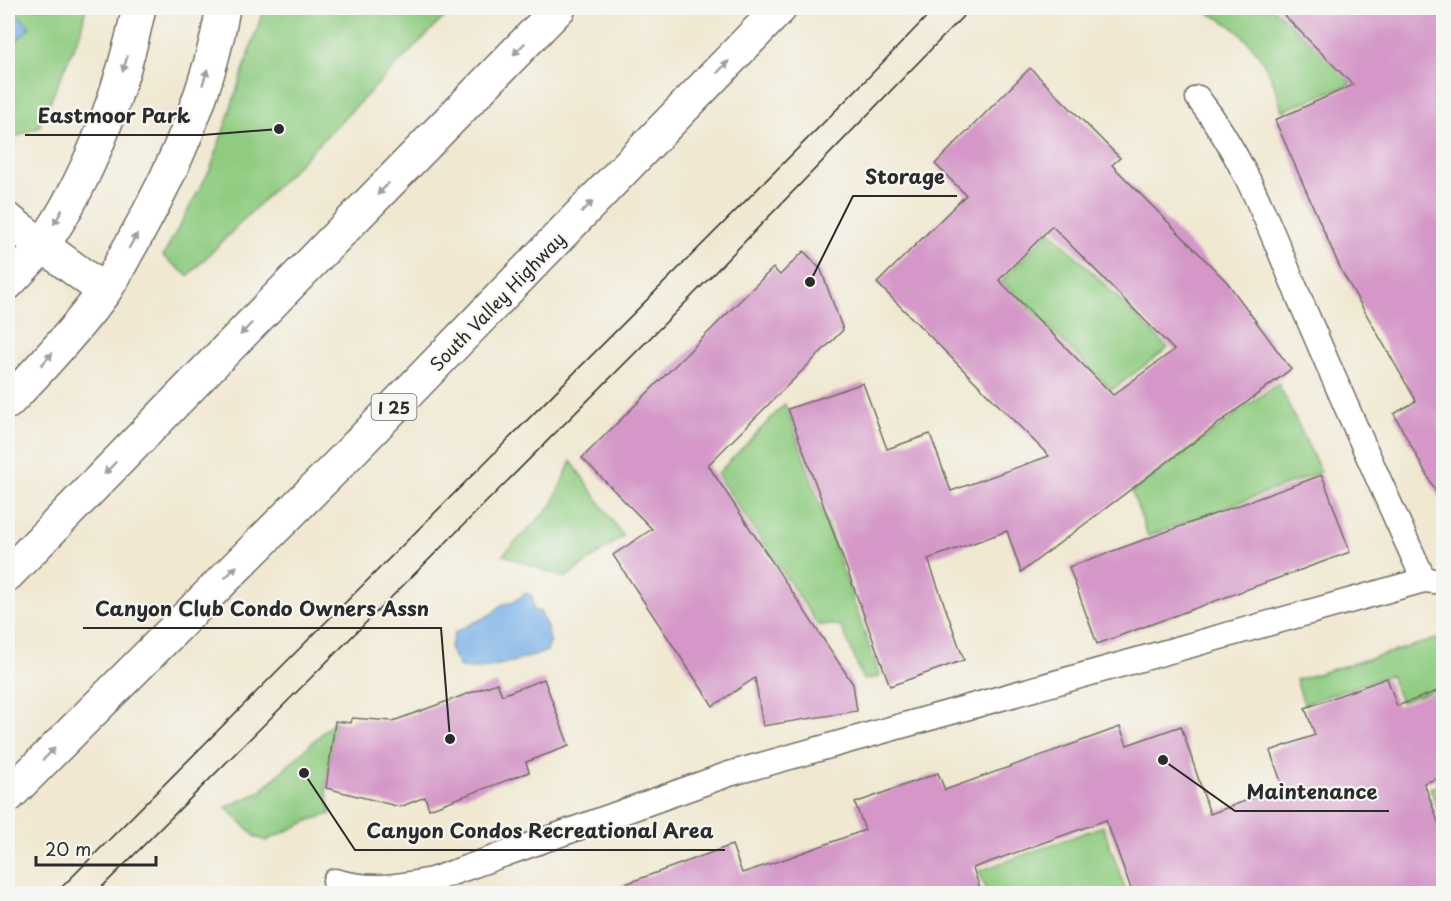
<svg xmlns="http://www.w3.org/2000/svg" width="1451" height="901" viewBox="0 0 1451 901" font-family="'Playpen Sans',sans-serif">
<rect width="100%" height="100%" fill="#f6f6f2"/>
<filter id="ink" filterUnits="userSpaceOnUse"><feTurbulence type="fractalNoise" baseFrequency=".0167" numOctaves="2"/><feDisplacementMap in="SourceGraphic" scale="12" xChannelSelector="R" yChannelSelector="G"/><feConvolveMatrix kernelMatrix="1 2 1 2 8 2 1 2 1" color-interpolation-filters="sRGB"/></filter>
<filter id="wash" filterUnits="userSpaceOnUse"><feTurbulence type="fractalNoise" baseFrequency=".008" numOctaves="4" result="noise"/><feDisplacementMap in="SourceGraphic" scale="24" xChannelSelector="R" yChannelSelector="G"/><feGaussianBlur stdDeviation="1.35" result="paint"/><feColorMatrix in="noise" values="0 0 0 0 0 0 0 0 0 0 0 0 0 0 0 0 0 1.4 0 .05"/><feComposite in="paint" operator="in"/></filter>
<g filter="url(#wash)">
<rect width="100%" height="100%" fill="#f0e8d1"/>
<!-- green -->
<g fill="#8fcc81" stroke="#5d7c56" stroke-width="1.5">
<path d="M8 8H86L80 33 39 127 8 140Z"/>
<path d="M264 8H453L188 276 163 256 211 168Z"/>
<path d="M1173 8H1273L1311 44 1348 8H1377L1325 37 1350 84 1282 111C1273 69 1249 30 1208 13 1198 9 1177 10 1173 8Z"/>
<path d="M1050 230 1168 348 1112 390 1002 281Z"/>
<path d="M1278 383 1321 472 1148 536 1132 492Z"/>
<path d="M785 404 880 677 863 680C858 669 846 631 839 625H818L717 474Z"/>
<path d="M571 461 623 536 565 578 503 555 552 505Z"/>
<path d="M1443 637V687L1401 702 1390 675 1304 704 1296 680Z"/>
<path d="M335 721 326 788 331 814 310 820 266 841 256 837 226 807 260 792Z"/>
<path d="M1443 783H1444L1443 823 1430 788Z"/>
<path d="M1103 826 1127 893H987L979 871Z"/>
</g>
<!-- water -->
<g fill="#78b1e8" stroke="#526e8a" stroke-width="1.5">
<path d="M8 8H11L30 27 8 49Z"/>
<path d="M526 593 532 596 533 610 540 612C546 623 553 639 547 651 530 657 474 675 459 666L450 649 455 632 492 614 501 605 513 602Z"/>
</g>
<g id="blocks">
<!-- building -->
<g fill="#d497c7" fill-rule="evenodd">
<path d="M1277 8H1443V505L1394 414 1416 401 1341 270 1275 120 1353 85Z"/>
<path d="M1030 68 1120 158 1112 165 1227 282 1291 369 1021 572 1007 531 928 559 964 660 890 686 788 409 863 383 887 449 930 434 951 491 1049 456 877 283 966 195 935 164ZM1052 226 1174 350 1113 395 999 280Z"/>
<path d="M804 251 821 270 843 330 708 465 853 684 857 711 763 726 755 678 713 706 613 555 652 529 582 458 773 268 780 275Z"/>
<path d="M1322 475 1350 552 1097 644 1069 567Z"/>
<path d="M1387 678 1397 706 1443 689V777L1424 783 1443 835V894H1133L1106 820 973 868 982 894H610L609 890 732 845 742 873 785 859 865 830 855 803 938 773 945 790 1120 727 1127 745 1181 726 1210 814 1283 787 1270 751 1315 735 1305 708Z"/>
<path d="M544 679 569 746 526 762 529 772 429 809 425 797 400 807 326 788 335 721 351 723 352 718 393 721 497 683 502 695Z"/>
</g>
</g>
</g>
<g filter="url(#ink)">
<use href="#blocks" fill-opacity="0" stroke="#706d65" stroke-width="1.5"/>
<g fill="none" stroke-linecap="round" stroke-linejoin="round">
<defs>
<g id="lane">
<path d="M1198 98C1247 161 1273 237 1304 309 1343 400 1383 490 1424 580"/>
<path d="M335 881C368 891 399 887 432 880L729 774 1424 580 1444 582"/>
</g>
<path id="street" d="M8 220 104 291"/>
<g id="secondary">
<path d="M8 283C19 271 32 259 42 246 89 180 123 86 139 8"/>
<path d="M8 402C41 368 75 331 104 292 114 278 122 260 131 245 173 172 209 91 223 8"/>
</g>
<g id="highway">
<path d="M8 574 559 8"/>
<path d="M8 796 339 464 780 8"/>
</g>
</defs>
<!-- lane casing -->
<use href="#lane" stroke="#706d65" stroke-width="27"/>
<!-- street casing -->
<use href="#street" stroke="#706d65" stroke-width="36"/>
<!-- secondary casing -->
<use href="#secondary" stroke="#706d65" stroke-width="36"/>
<!-- highway casing -->
<use href="#highway" stroke="#706d65" stroke-width="36"/>
<!-- lane -->
<use href="#lane" stroke="#fff" stroke-width="24"/>
<!-- street -->
<use href="#street" stroke="#fff" stroke-width="33"/>
<!-- secondary -->
<use href="#secondary" stroke="#fff" stroke-width="33"/>
<!-- highway -->
<use href="#highway" stroke="#fff" stroke-width="33"/>
<!-- tram -->
<g stroke="#2b2b2b" stroke-width="1.5">
<path d="M55 894 860 86 935 8"/>
<path d="M95 894 691 297 971 8"/>
</g>
</g>
<!-- one-way arrows -->
<defs><path id="oneway-solid" d="M-6-.8H1V-3.2L6.5 0L1 3.2V.8H-6Z" transform="scale(1.5)"/></defs>
<g fill="#a0a0a0">
<use href="#oneway-solid" transform="translate(519 49) rotate(134)"/>
<use href="#oneway-solid" transform="translate(125 64) rotate(107)"/>
<use href="#oneway-solid" transform="translate(723 67) rotate(-46)"/>
<use href="#oneway-solid" transform="translate(205 77) rotate(-72)"/>
<use href="#oneway-solid" transform="translate(383 189) rotate(134)"/>
<use href="#oneway-solid" transform="translate(587 207) rotate(-46)"/>
<use href="#oneway-solid" transform="translate(58 217) rotate(120)"/>
<use href="#oneway-solid" transform="translate(133 241) rotate(-60)"/>
<use href="#oneway-solid" transform="translate(246 329) rotate(134)"/>
<use href="#oneway-solid" transform="translate(47 359) rotate(-49)"/>
<use href="#oneway-solid" transform="translate(110 468) rotate(134)"/>
<use href="#oneway-solid" transform="translate(231 572) rotate(-45)"/>
<use href="#oneway-solid" transform="translate(49 754) rotate(-45)"/>
</g>
</g>
<g text-anchor="middle" dominant-baseline="central" stroke-width="4.5" stroke-linejoin="round" paint-order="stroke">
<!-- shield labels -->
<rect fill="#f6f6f2" stroke="#686867" stroke-width="1.5" x="371.5" y="394" width="45" height="26" rx="4.5"/>
<g font-size="16" font-weight="bold" fill="#2b2b2b">
<text x="394" y="407">I 25</text>
</g>
<!-- street labels -->
<g font-size="18" fill="#2b2b2b" stroke="#f6f6f2">
<text transform="translate(497 301) rotate(-46)">South Valley Highway</text>
</g>
</g>
<!-- callouts -->
<path fill="none" stroke="#2b2b2b" stroke-width="2" d="M279 129L203 135H25M810 282L853 196H957M450 739L441 628H83M1163 760L1235 811H1389M304 773L355 850H725"/>
<g fill="#2b2b2b" stroke="#f6f6f2" stroke-width="2">
<circle cx="279" cy="129" r="6"/>
<circle cx="810" cy="282" r="6"/>
<circle cx="450" cy="739" r="6"/>
<circle cx="1163" cy="760" r="6"/>
<circle cx="304" cy="773" r="6"/>
</g>
<g font-size="20" text-anchor="middle" font-weight="bold" fill="#2b2b2b" stroke="#f6f6f2" stroke-width="4.5" stroke-linejoin="round" paint-order="stroke">
<text x="114" y="123">Eastmoor Park</text>
<text x="905" y="184">Storage</text>
<text x="262" y="616">Canyon Club Condo Owners Assn</text>
<text x="1312" y="799">Maintenance</text>
<text x="540" y="838">Canyon Condos Recreational Area</text>
</g>
<!-- margin -->
<rect width="1451" height="901" fill="none" stroke="#f6f6f2" stroke-width="30"/>
<!-- scale -->
<path d="M36 856v9h120v-9" fill="none" stroke="#2b2b2b" stroke-width="3"/>
<text x="45" y="856" font-size="18" fill="#2b2b2b" stroke="#f6f6f2" stroke-width="4.5" paint-order="stroke">20 m</text>
</svg>
